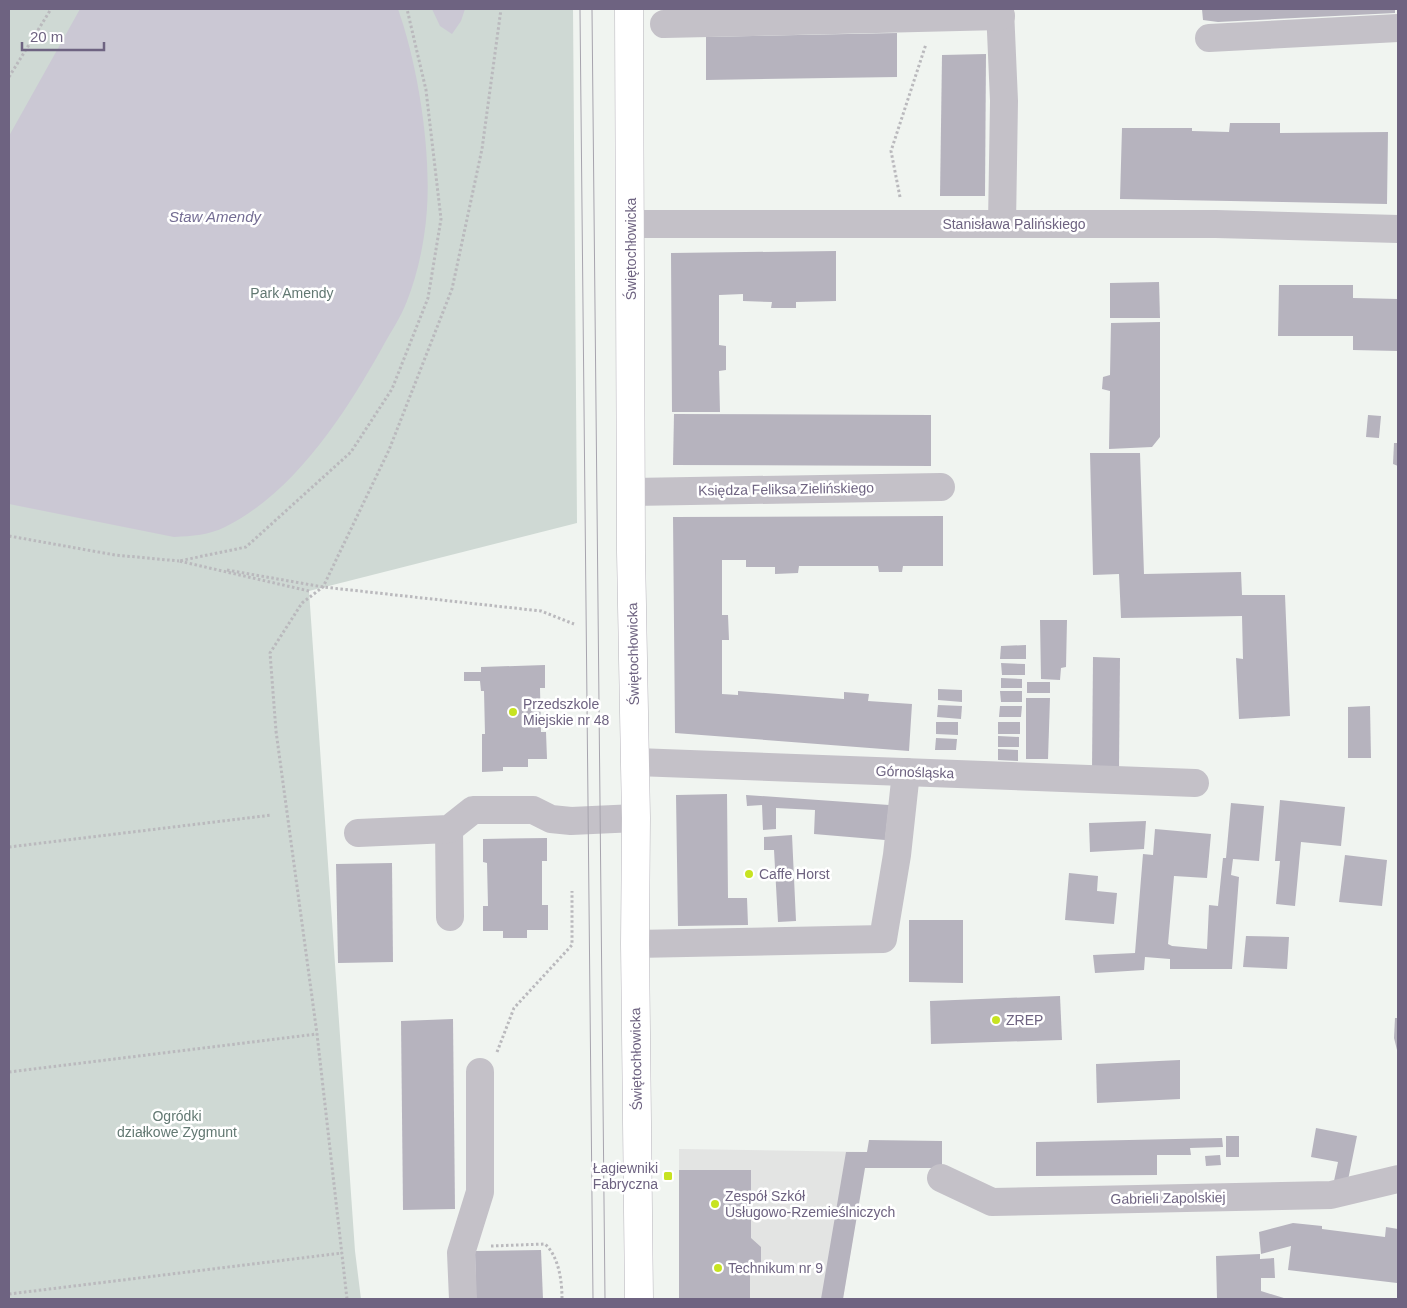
<svg xmlns="http://www.w3.org/2000/svg" width="1407" height="1308" viewBox="0 0 1407 1308" font-family="Helvetica,sans-serif">
<rect width="100%" height="100%" fill="#f0f4f0"/>
<!-- built -->
<path fill="#e3e4e3" d="M679 1149 867 1152 843 1299H679Z"/>
<!-- green -->
<path fill="#cfd9d4" d="M9 9H573L577 523 309 591 355 1251 361 1299H9Z"/>
<!-- water -->
<g fill="#cbc8d4">
<path d="M80 9H398C420 71 435 170 424 236 421 257 415 281 407 301 401 317 390 333 382 348 345 414 295 492 225 527 209 535 192 536 174 537L9 504V136Z"/>
<path d="M432 9H465L461 21 452 34 440 26Z"/>
</g>
<!-- building -->
<g fill="#b6b3be">
<path d="M1202 9H1395V13L1218 22 1203 20Z"/>
<path d="M897 33V77L706 80V37Z"/>
<path d="M986 54 985 196H940L942 55Z"/>
<path d="M1230 123H1280V133L1388 132 1387 204 1120 199 1122 128H1192V131L1229 132Z"/>
<path d="M836 251V301L796 302V308H771L772 302 743 301V294L719 295V345L726 346V370L719 371 720 412H672L671 253Z"/>
<path d="M1159 282 1160 318H1110V283Z"/>
<path d="M1279 285H1353V298L1398 299V351L1353 350V336H1278Z"/>
<path d="M1160 322V437L1152 447 1109 449 1110 391 1102 389 1103 377 1110 375 1111 323Z"/>
<path d="M674 414 931 415V466L673 465Z"/>
<path d="M1368 415 1381 416 1379 438 1366 437Z"/>
<path d="M1394 443H1398V466L1393 464Z"/>
<path d="M1090 453H1140L1144 574 1241 572 1242 595H1285L1290 716 1239 719 1236 658 1243 659 1242 616 1121 618 1119 574 1093 575Z"/>
<path d="M943 516V566H903L902 572H879L878 566H799L798 573 775 574V567H746V560H722V615H728L729 640H722V694L738 695V691L844 699V692L869 694 868 701 912 704 909 751 675 733 673 517Z"/>
<path d="M1040 620H1067L1066 667 1061 668 1060 680 1041 679Z"/>
<path d="M1026 645V659H1000L1001 646Z"/>
<path d="M1093 657 1120 658 1119 771 1092 770Z"/>
<path d="M1001 663 1025 664V675H1002Z"/>
<path d="M545 665V688H540L541 732H546L547 759H528V767H503V771L482 772V734H485L484 691H481L480 681H464V672H481V667Z"/>
<path d="M1001 678 1022 679V688H1001Z"/>
<rect x="1027" y="682" width="23" height="11"/>
<path d="M938 689 962 690V702L938 700Z"/>
<path d="M1000 691H1022V702H1001Z"/>
<path d="M1026 698H1050L1048 759H1026Z"/>
<path d="M938 705 962 706 961 719 937 717Z"/>
<path d="M1000 706H1022L1021 717H999Z"/>
<path d="M1370 706 1371 758H1348V707Z"/>
<path d="M936 722H958V735L936 734Z"/>
<rect x="998" y="722" width="22" height="12"/>
<path d="M998 736 1019 737V747H998Z"/>
<path d="M936 738 957 739 956 750H935Z"/>
<path d="M998 749 1018 750V761L998 760Z"/>
<path d="M727 794 728 898H747L748 925 678 926 676 795Z"/>
<path d="M746 795 889 805 885 840 814 834 815 810 776 808V829L763 830 762 805 747 806Z"/>
<path d="M1280 800 1345 807 1341 846 1301 842 1295 906 1276 904 1280 861H1275Z"/>
<path d="M1231 803 1264 806 1259 861 1233 859 1231 875 1239 877 1232 969H1170V959L1145 957 1144 970 1095 973 1093 955 1135 953 1143 854 1153 855 1155 829 1211 834 1207 878 1174 876 1168 944 1172 946 1207 949 1209 905 1218 906 1223 858H1226Z"/>
<path d="M1146 821 1144 849 1090 852 1089 823Z"/>
<path d="M792 835 796 921 778 922 774 850H764V837Z"/>
<path d="M547 838V861H542V905H548V930H527V938H503V931H483V906H488L487 863 483 862V839Z"/>
<path d="M1345 855 1387 860 1382 906 1339 902Z"/>
<path d="M392 863 393 962 338 963 336 864Z"/>
<path d="M1069 873 1098 876 1097 891 1117 893 1114 924 1065 920Z"/>
<path d="M909 920H963V983L909 982Z"/>
<path d="M1246 936 1289 937 1287 969 1243 967Z"/>
<path d="M1060 996 1062 1040 931 1044 930 1001Z"/>
<path d="M1395 1018H1398V1054L1394 1038Z"/>
<path d="M453 1019 455 1209 403 1210 401 1021Z"/>
<path d="M1180 1060V1099L1097 1103 1096 1064Z"/>
<path d="M1316 1128 1357 1136 1347 1185 1334 1181 1338 1162 1311 1157Z"/>
<rect x="1226" y="1136" width="13" height="21"/>
<path d="M1222 1138 1223 1147 1190 1148 1191 1155H1157V1175L1036 1176V1142Z"/>
<path d="M869 1140 942 1141V1168H865L843 1299H821L846 1152H867Z"/>
<path d="M1220 1155 1221 1165 1206 1166 1205 1156Z"/>
<path d="M679 1170H751V1238L761 1247V1262L750 1270V1298L679 1299Z"/>
<path d="M1293 1223 1322 1226V1229L1385 1237 1386 1227 1398 1229 1397 1283 1288 1270 1291 1246 1261 1254 1259 1232Z"/>
<path d="M541 1250 543 1299H476L475 1251Z"/>
<path d="M1260 1254V1259L1274 1258 1275 1278H1261V1291L1287 1299H1217L1216 1256Z"/>
</g>
<g fill="none" stroke-linecap="round" stroke-linejoin="round">
<defs>
<path id="major" d="M629 9 631 552 636 818 635 944 639 1299"/>
</defs>
<!-- major casing -->
<use href="#major" stroke="#b7b4bc" stroke-width="29"/>
<!-- path -->
<g stroke="#bab9bd" stroke-width="3" stroke-dasharray="2.5 2.5" stroke-linecap="butt">
<path d="M9 77 51 9"/>
<path d="M900 197 891 151 926 44"/>
<path d="M9 536 115 555 179 561"/>
<path d="M227 570 323 587 541 611 574 624"/>
<path d="M309 591 179 561 246 547 351 452 392 389 428 298 441 219 426 90 407 9"/>
<path d="M9 847 272 815"/>
<path d="M497 1052 514 1008 572 945V891"/>
<path d="M9 1072 317 1034"/>
<path d="M491 1246 545 1244C559 1257 562 1281 562 1299"/>
<path d="M9 1294 342 1253"/>
<path d="M347 1299 317 1034 276 731 270 653 302 603 323 587 389 450 452 289 482 149 501 9"/>
</g>
<!-- minor -->
<g stroke="#c4c1c8" stroke-width="28">
<path d="M1000 9 1004 101 1002 224"/>
<path d="M664 24 1001 16"/>
<path d="M1209 38 1398 28"/>
<path d="M631 224H1216L1398 229"/>
<path d="M632 492 941 487"/>
<path d="M636 762 1195 783"/>
<path d="M449 829 450 917"/>
<path d="M358 833 449 829 473 810H533L551 819 571 821 636 818"/>
<path d="M635 944 883 939 897 855 906 772"/>
<path d="M941 1178 992 1202 1331 1195 1398 1179"/>
<path d="M463 1299 461 1253 480 1192V1072"/>
</g>
<!-- major -->
<use href="#major" stroke="#fff" stroke-width="28"/>
<!-- tram -->
<g stroke="#a7a4ae" stroke-width="1">
<path d="M580 9 593 1299"/>
<path d="M592 9 605 1299"/>
</g>
</g>
<!-- markers -->
<g fill="#c7e321" stroke="#fff" stroke-width="2">
<circle cx="513" cy="712" r="5"/>
<circle cx="749" cy="874" r="5"/>
<circle cx="996" cy="1020" r="5"/>
<rect x="663" y="1171" width="10" height="10" rx="2.5"/>
<circle cx="715" cy="1204" r="5"/>
<circle cx="718" cy="1268" r="5"/>
</g>
<g text-anchor="middle" dominant-baseline="central" stroke-width="5" stroke-linejoin="round" paint-order="stroke">
<!-- street labels -->
<g font-size="14" fill="#6e6381" stroke="#fff">
<text x="1014" y="224">Stanisława Palińskiego</text>
<text transform="translate(631 249) rotate(-90)">Świętochłowicka</text>
<text transform="translate(786 489) rotate(-1)">Księdza Feliksa Zielińskiego</text>
<text transform="translate(633 654) rotate(-91)">Świętochłowicka</text>
<text transform="translate(915 772) rotate(2)">Górnośląska</text>
<text transform="translate(636 1059) rotate(-91)">Świętochłowicka</text>
<text transform="translate(1168 1198) rotate(-1)">Gabrieli Zapolskiej</text>
</g>
<!-- park labels -->
<g font-size="14" fill="#627872" stroke="#fff">
<text x="292" y="293">Park Amendy</text>
<text x="177" y="1116">Ogródki<tspan x="177" dy="16">działkowe Zygmunt</tspan></text>
</g>
<!-- poi labels -->
<g font-size="14" fill="#6e6381" stroke="#fff" text-anchor="start">
<text x="523" y="704">Przedszkole<tspan x="523" dy="16">Miejskie nr 48</tspan></text>
<text x="759" y="874">Caffe Horst</text>
<text x="1006" y="1020">ZREP</text>
<text x="658" y="1168" text-anchor="end">Łagiewniki<tspan x="658" dy="16">Fabryczna</tspan></text>
<text x="725" y="1196">Zespół Szkół<tspan x="725" dy="16">Usługowo-Rzemieślniczych</tspan></text>
<text x="728" y="1268">Technikum nr 9</text>
</g>
<!-- water labels -->
<g font-size="15" font-style="italic" fill="#746d93" stroke="#fff">
<text x="215" y="216">Staw Amendy</text>
</g>
</g>
<!-- border -->
<rect width="1407" height="1308" fill="none" stroke="#6e6381" stroke-width="20"/>
<!-- scale -->
<path d="M22 42v8h82v-8" fill="none" stroke="#6e6381" stroke-width="2.5"/>
<text x="30" y="42" font-size="15" fill="#6e6381" stroke="#ffffff" stroke-width="4" paint-order="stroke">20 m</text>
</svg>
